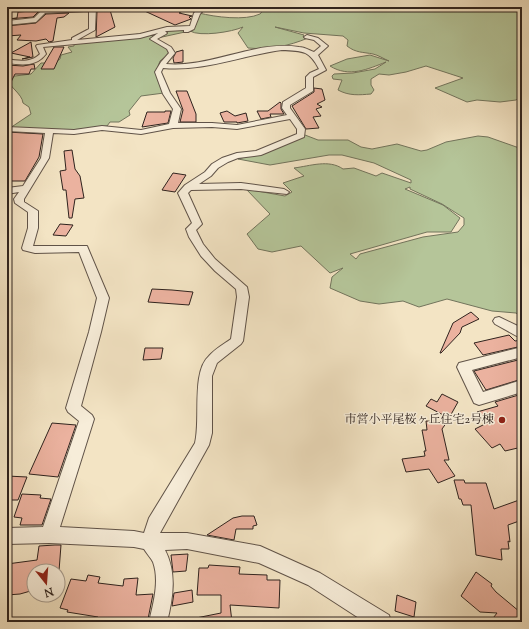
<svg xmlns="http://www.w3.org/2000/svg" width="529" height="629" viewBox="0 0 529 629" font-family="'Sorts Mill Goudy','Noto Serif JP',serif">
<rect width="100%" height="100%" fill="#f3e4c4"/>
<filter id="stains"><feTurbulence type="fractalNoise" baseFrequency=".005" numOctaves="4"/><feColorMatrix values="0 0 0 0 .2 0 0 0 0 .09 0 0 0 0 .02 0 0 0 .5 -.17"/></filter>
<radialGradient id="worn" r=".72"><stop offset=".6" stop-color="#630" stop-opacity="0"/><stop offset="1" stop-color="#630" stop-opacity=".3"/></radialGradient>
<!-- green -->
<g fill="#b5c599" stroke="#72745c" fill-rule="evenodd">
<path d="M266 7H522V96L516 100 500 102 477 100 467 102 435 88 463 78 426 66 406 72 389 75 379 74 371 79V85L374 90 371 94C359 95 349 96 338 90L342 80 333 79 332 76 334 74 353 73 375 69 386 62C368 69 349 78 330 66L347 59 370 55 389 61C384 59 378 55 373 54 363 52 356 53 347 46L348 40 343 36 304 33 275 27 304 35 303 37 308 38C289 46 269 50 248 48L238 33 243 27C232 32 200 37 190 31L195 27 199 13C215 17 245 21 260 14 262 12 264 9 266 7Z"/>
<path d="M188 29 185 32 153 39 167 49 169 54 160 61 156 72 158 77V81L161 85 164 93 141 96 129 111 130 115 119 122H110L107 126C72 132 44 130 10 128L31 114 29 107 23 103C22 93 8 87 7 77L31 74 41 63H54L60 59 61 55 72 52 68 47 74 46V43L161 31Z"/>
<path d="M305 135 318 140H348L361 147 372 149 397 144 421 151 427 150 446 142 478 136 488 137 522 149V317L516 313 492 311 447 299 419 307 403 301 379 304 360 301 330 288 332 277 343 268 330 273 301 246 272 252 258 249 247 234 270 214 246 189 285 196 292 192 283 183 304 176 294 168C310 166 329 159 343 169L354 168 376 176 382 173 411 183V180L374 163 342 155H329L270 165 238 159 275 149ZM410 187V189L442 204 464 218V225L458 232 423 237 360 254 356 259 350 254 427 232H451L460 218 443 205 405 189Z"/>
</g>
<!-- building -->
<g fill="#ebb29f" stroke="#2f231e">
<path d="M136 7H190L179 13 192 16 189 17 191 19 175 25Z"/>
<path d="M110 10 115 27 96 37 97 11Z"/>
<path d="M32 11H39L33 17 7 19 17 18 18 12Z"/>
<path d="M69 13 64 17 57 18 53 41 49 42 46 39 36 41 17 40 21 35 7 36 9 28H7V26L36 23 46 14Z"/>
<path d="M31 42 33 57 22 59 30 57 11 53Z"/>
<path d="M54 47H64L54 69H41Z"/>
<path d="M183 50V62L174 63 173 58 176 52Z"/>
<path d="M34 64 35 69H31L29 74H15L7 90V65L23 66Z"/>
<path d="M314 88 322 89 325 100 317 104 322 107 316 109 321 116 313 117 319 128 306 129 292 106 314 92Z"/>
<path d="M176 91H187L196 114V122H180L183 110Z"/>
<path d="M280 102 281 103V109L284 114H270L271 117 261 119 257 111H268Z"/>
<path d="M165 111H171L168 123 142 127 147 112H165Z"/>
<path d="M227 111 235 116 246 113 248 121 237 123V122H224L220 113Z"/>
<path d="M7 132 43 134 39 157 25 181H7V170L10 159 7 148Z"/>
<path d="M72 150 75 169 80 176 84 198 75 199 72 218H69L66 190H63L60 171 66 170 64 151Z"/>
<path d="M173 173 186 175 175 192 162 190Z"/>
<path d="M60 224 73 225 66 236 53 235Z"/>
<path d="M152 289 172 290 193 292 189 305 148 302Z"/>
<path d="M471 312 479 319 462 327 460 333 441 353H440L453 323Z"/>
<path d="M509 335 515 341 522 340V346L483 355 474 343Z"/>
<path d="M145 348H163L161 359 143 360Z"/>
<path d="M522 359V379L486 390 474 371Z"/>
<path d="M442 394 458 402 449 418 426 406 431 399 437 402Z"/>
<path d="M522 394V447L505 451 500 444 492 448 475 429 485 424 477 412 498 406 495 402Z"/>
<path d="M426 421 447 422 442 429 449 460H444L455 476 438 483 429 469 406 472 402 459 425 456 424 451H426L422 430H427Z"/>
<path d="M52 423 76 425 58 477 29 474Z"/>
<path d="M7 476 27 477 18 500H7Z"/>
<path d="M454 480H464L465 483H486L494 509 522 499V520L508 525 510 542 508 541 509 549H501L502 560 476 555 471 505H463L461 499H459Z"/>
<path d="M22 494 41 495 40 498 51 499 42 525H20L22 518 14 517Z"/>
<path d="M242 516H254L257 525 253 526V529H236L234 540 207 535 233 518Z"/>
<path d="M55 545H61L59 571H34V590L20 594 7 595V564L37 560 39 546Z"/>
<path d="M188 554 186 571 173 572 171 555Z"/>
<path d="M209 565 240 567 239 574 267 575V580H280L279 608 230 605 232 622H197L196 618 221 613V595H197L199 568H208Z"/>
<path d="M476 572 492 584 491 586 496 592 520 612 515 622H490L497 613 480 612 461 596Z"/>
<path d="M88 575 100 577 98 583 123 586 124 579 138 578 136 595 153 594 148 619H144V622H97L98 617 67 612 68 610 60 608 71 579 86 581Z"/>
<path d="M192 590 193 602 172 606 174 593Z"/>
<path d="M397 595 416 602 414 617 395 611Z"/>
</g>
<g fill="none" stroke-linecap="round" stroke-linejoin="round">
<defs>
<g id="minor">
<path d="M96 7 95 30 77 40 140 34 167 27 190 26 194 13 200 7H206L200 14 194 29 188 32H184V30L167 31H165L167 33 166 34 157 39 171 47 175 53 166 64C211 68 255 40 299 47 304 47 309 50 314 52L321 46 314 40 305 38 304 37 307 35 318 38 328 46 318 55 326 70 313 77V91L290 105V108L305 129 304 137 261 155 238 158 228 162 218 168 211 176 199 184 241 183 284 189 289 192 287 194 241 189 191 190 188 193 202 224 196 230 203 244 215 259 247 287 249 297 243 341 241 344 217 363 212 376V433L209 445 160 533H187L260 546 320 573 389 615 391 622H365L308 585 259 563 187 549 165 550C177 573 173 598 167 622H149C153 604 160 581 153 562 151 558 147 554 144 549L134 547 49 543 7 544V528L43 527 79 421 68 412 66 408 89 332 97 298 79 252 35 253 23 250 22 248 28 228V212L15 203 14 199 19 192 7 194V188L23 186 41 158 45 133 7 131V127L74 130 102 126 141 130 169 124 173 109 163 94 155 72 161 62 169 53 167 49 150 39 158 33 140 38 43 47 46 54C36 67 22 65 7 63V59C18 61 31 63 40 54L36 46 37 45 72 40V38L89 29V11L45 13 36 22 7 25V21L34 18 43 9ZM282 50C303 51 309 50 319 69L310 73 306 77V88L283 102 282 108 287 115 237 125 212 123H178L181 109 170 93 161 72 163 68C203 72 243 55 282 50ZM290 119 297 129V134L256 151 237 153 222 158 212 164 205 172 185 185 178 193 192 223 186 229 189 237 201 256 215 271 236 289 237 297 231 339C224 344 215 349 209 356 191 372 201 419 195 443L149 518 144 533 134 531 60 527 94 419 92 415 81 406 101 332 109 298 87 246H33L38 228V211L24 202V199L49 158 53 133 74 134 102 130 141 134 173 128 212 127 237 129Z"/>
<path d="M499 317 522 328V339L495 324 493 321 495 318Z"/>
<path d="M522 347V357L472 370 483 392 522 380V392L479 405 474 403 457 367 459 363Z"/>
</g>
</defs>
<!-- minor casing -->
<use href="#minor" stroke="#605348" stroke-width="2"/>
<!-- minor -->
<use href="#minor" fill="#f7edd9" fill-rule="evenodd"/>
</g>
<!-- markers -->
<circle fill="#8f2418" stroke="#f7edd9" stroke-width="1.5" cx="502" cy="420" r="4"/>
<g text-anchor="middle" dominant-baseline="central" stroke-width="3" stroke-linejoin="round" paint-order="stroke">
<!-- poi labels -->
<g font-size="12" fill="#2f231e" stroke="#f7edd9" text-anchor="end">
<text x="494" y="420">市営小平尾桜ヶ丘住宅2号棟</text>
</g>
</g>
<!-- margin -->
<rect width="529" height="629" fill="none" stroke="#f3e4c4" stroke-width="24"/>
<rect x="8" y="8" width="513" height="613" fill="none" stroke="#2f231e" stroke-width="2"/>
<rect x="12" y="12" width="505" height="605" fill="none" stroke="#2f231e"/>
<!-- north arrow -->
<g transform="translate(46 583) rotate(163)"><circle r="19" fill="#f7edd9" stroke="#a79c8e"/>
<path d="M0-3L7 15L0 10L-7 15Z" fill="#8f2418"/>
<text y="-6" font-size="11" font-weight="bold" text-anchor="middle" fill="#2f231e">N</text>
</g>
<rect width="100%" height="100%" filter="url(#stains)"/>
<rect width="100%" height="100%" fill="url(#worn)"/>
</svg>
